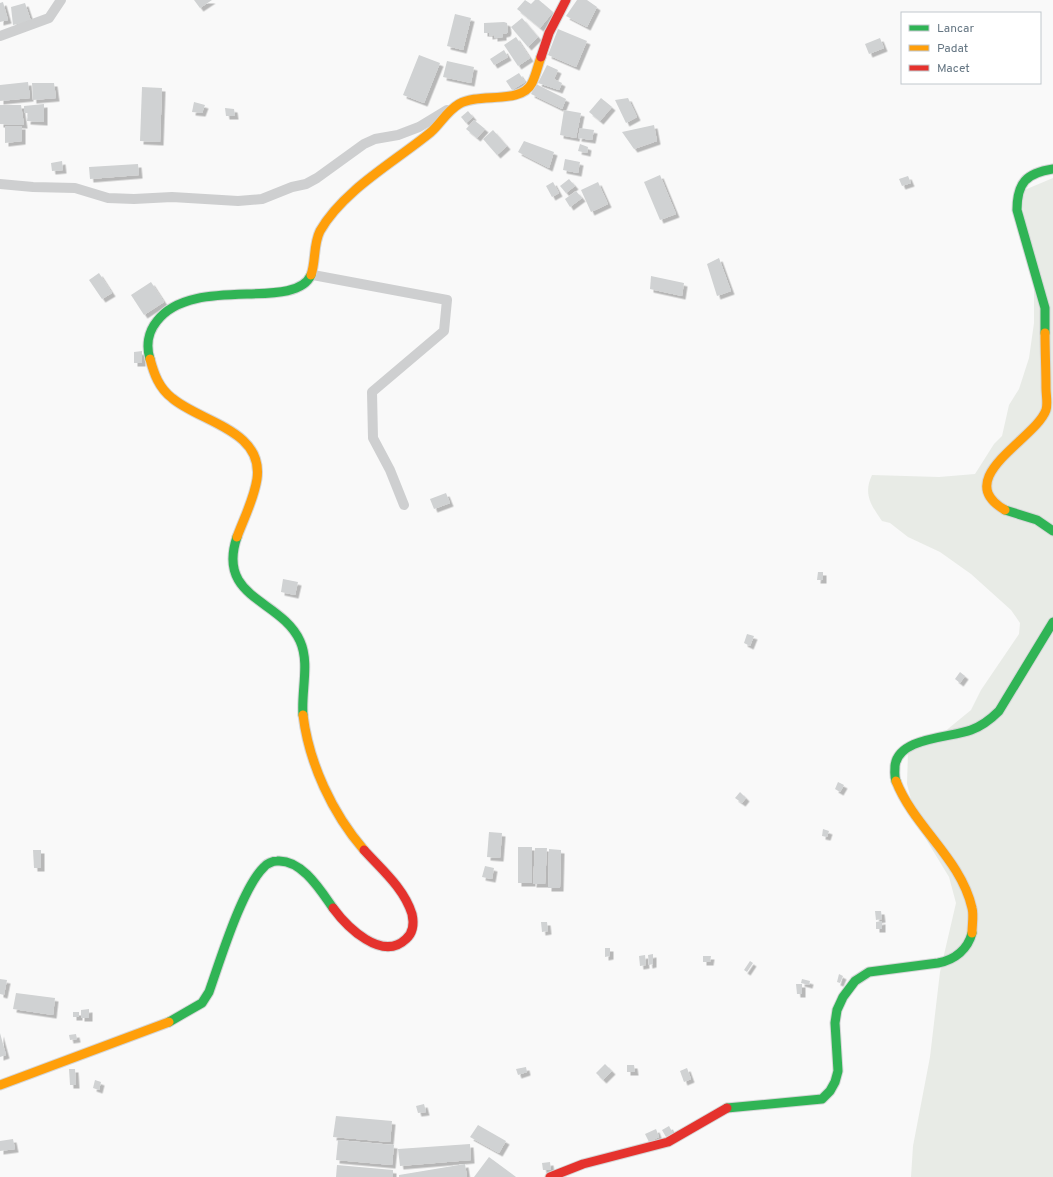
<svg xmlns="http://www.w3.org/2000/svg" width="1053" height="1177" viewBox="0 0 1053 1177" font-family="Overpass,sans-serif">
<defs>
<filter id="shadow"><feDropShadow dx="3.5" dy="3.5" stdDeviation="0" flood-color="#0004"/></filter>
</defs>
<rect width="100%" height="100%" fill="#f9f9f9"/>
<!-- green -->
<path fill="#e8ebe6" d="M1053 178V1177H911L913 1146 930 1057 940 972 956 903 949 877 918 826 907 784 908 752 932 742 971 710 981 690 1019 634 1020 623 1011 610 971 574 940 552 908 537 890 523 882 521C871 505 863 494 872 475L939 477 975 474 994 444 1002 436 1009 405 1019 389 1029 358 1034 323V278L1026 254 1022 191Z"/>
<!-- building -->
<g fill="#d0d2d3" filter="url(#shadow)">
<path d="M194 0H212L200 8Z"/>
<path d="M525 0 531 4 535 0H539L553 12 540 28 517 9Z"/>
<path d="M577 0H587L597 7 587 27 566 16Z"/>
<path d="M3 2 8 20 0 22V3Z"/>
<path d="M25 3 31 21 13 25 11 7Z"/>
<path d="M455 14 471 18 463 50 447 46Z"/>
<path d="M522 18 538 37 528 47 511 27Z"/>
<path d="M504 22 507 23 508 30 507 33 503 34V37L494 38V35L489 36V33H484V23Z"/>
<path d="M558 29 587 41 576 67 548 55Z"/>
<path d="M516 37 530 58 518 66 504 45Z"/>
<path d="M880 38 884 48 869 54 865 44Z"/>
<path d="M504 50 508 57 494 65 490 59Z"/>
<path d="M419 55 440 63 424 103 403 95Z"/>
<path d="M447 61 474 67 471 83 443 77Z"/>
<path d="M547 65 558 70 554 79 562 83 559 90 538 83Z"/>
<path d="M519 73 525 82 512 90 506 81Z"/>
<path d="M28 82 30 98 0 101V85Z"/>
<path d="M32 83H54L56 98 33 100Z"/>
<path d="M536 84 566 99 562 109 531 94Z"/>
<path d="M142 87 162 88 160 142 140 141Z"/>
<path d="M601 98 612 107 600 121 589 112Z"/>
<path d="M628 98 637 117 626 123 615 100Z"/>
<path d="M194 102 205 105 202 113 192 112Z"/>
<path d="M44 104V122L27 121 28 113H24V106Z"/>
<path d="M0 105H21L24 125 0 124Z"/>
<path d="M225 108 234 109 235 116H226Z"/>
<path d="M564 110 581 113 576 138 560 135Z"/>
<path d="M468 111 473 117 466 123 461 117Z"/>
<path d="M474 120 485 129 477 138 466 129Z"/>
<path d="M654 125 657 141 634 149 622 132Z"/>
<path d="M5 126H22V141L5 143Z"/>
<path d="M580 128 594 130 592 140 578 138Z"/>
<path d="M493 130 507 146 497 155 483 139Z"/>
<path d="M524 141 554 152 549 168 518 152Z"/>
<path d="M580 144 588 147 587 153 578 151Z"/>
<path d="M565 159 580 162 578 173 563 170Z"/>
<path d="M62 161 63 170 52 171 51 163Z"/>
<path d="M138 164 139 175 90 179 89 167Z"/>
<path d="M660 175 676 214 660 220 644 182Z"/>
<path d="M908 176 911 183 902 186 899 179Z"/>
<path d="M569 179 575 186 566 193 560 186Z"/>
<path d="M553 182 559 193 552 197 546 186Z"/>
<path d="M598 182 608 204 591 212 581 190Z"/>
<path d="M576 191 582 198 570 207 565 199Z"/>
<path d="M719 258 731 291 717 296 707 264Z"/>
<path d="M99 273 112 293 102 299 89 280Z"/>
<path d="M651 276 684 283 682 296 650 289Z"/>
<path d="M151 282 164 302 144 315 131 295Z"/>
<path d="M142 351V363H134V352Z"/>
<path d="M446 493 450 503 434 509 430 499Z"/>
<path d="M818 572H823V580H817Z"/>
<path d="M283 579 298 582 295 595 281 592Z"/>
<path d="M747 634 754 636 750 646 744 643Z"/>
<path d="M960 672 965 676 960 683 955 679Z"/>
<path d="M838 782 844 785 840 792 835 789Z"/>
<path d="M740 792 746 798 742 803 735 798Z"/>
<path d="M823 829 829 831 827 837 822 836Z"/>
<path d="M489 832 502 833 500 858 487 857Z"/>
<rect x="518" y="847" width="14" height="36"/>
<path d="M535 848H547L545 884H533Z"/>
<path d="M549 849 561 850 560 888H548Z"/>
<path d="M33 850H41V868H34Z"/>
<path d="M485 866 494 868 492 879 482 877Z"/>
<path d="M875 911H881L882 919 876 920Z"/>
<path d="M882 921V929H876V922Z"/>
<path d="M541 922H547L548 931 542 932Z"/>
<path d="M605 948H610V956L605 957Z"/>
<path d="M653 954V964L649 965 648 955Z"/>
<path d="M645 955 646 965 640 966 639 956Z"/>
<path d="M703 956H711L710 962H703Z"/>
<path d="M750 961 753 963 747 972 744 970Z"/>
<path d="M839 974 843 976 840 983 837 982Z"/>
<path d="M0 979 7 980 4 995 0 994Z"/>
<path d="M802 979 810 981 809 985 801 983Z"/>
<path d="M796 984H802V994H797Z"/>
<path d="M16 993 55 998 53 1015 13 1009Z"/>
<path d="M89 1009V1018H81V1010Z"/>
<rect x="73" y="1012" width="6" height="5"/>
<path d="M0 1033 6 1055 0 1057Z"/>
<path d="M76 1034 77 1039 70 1040 69 1035Z"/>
<path d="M605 1064 612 1071 603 1080 596 1073Z"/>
<path d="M627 1065H634L635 1072H627Z"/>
<path d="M526 1067 527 1072 518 1075 516 1069Z"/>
<path d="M687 1068 691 1079 684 1082 680 1071Z"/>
<path d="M69 1069H75L76 1085H70Z"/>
<path d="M95 1080 101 1082 99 1090 93 1088Z"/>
<path d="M424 1104 426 1112 418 1113 416 1106Z"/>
<path d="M336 1116 392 1121 390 1142 333 1137Z"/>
<path d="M478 1125 506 1141 499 1153 470 1137Z"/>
<path d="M669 1126 673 1133 666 1137 662 1130Z"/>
<path d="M656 1129 659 1137 649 1142 645 1134Z"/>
<path d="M13 1139 15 1149 0 1151V1141Z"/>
<path d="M338 1140 394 1145 392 1165 336 1160Z"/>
<path d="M470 1144 471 1160 400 1166 398 1149Z"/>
<path d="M489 1157 516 1177H474Z"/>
<path d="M550 1162 551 1170H543L542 1163Z"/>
<path d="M465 1164 467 1177H399V1175Z"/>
<path d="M337 1165 393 1170V1177H336Z"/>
</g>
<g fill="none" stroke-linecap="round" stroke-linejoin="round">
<defs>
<g id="fast">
<path d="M1045 333V308L1017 210C1017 183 1026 173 1053 169"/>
<path d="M150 359C146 346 148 332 157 321 193 274 295 312 311 275"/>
<path d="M1005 510 1037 520 1053 531"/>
<path d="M237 537C216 599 281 599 300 641 310 663 301 691 303 715"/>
<path d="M896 781C894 776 895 772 895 766 898 737 950 738 971 730 982 726 991 719 999 711L1053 622"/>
<path d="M169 1022 202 1003 209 992C220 961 242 888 264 867 266 864 273 861 277 861 302 859 321 891 333 908"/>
<path d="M727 1108 822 1099 830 1091 835 1082 838 1071 835 1023 837 1010 843 997 855 981 869 972 938 963C955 960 968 949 972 933"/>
</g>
<g id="slow">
<path d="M311 275C316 261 313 245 320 231 343 190 396 161 431 132 441 123 447 111 459 104 479 92 521 105 532 83 536 75 538 65 541 57"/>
<path d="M150 359C154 374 159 388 172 398 200 422 264 430 257 479 254 499 244 518 237 537"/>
<path d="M1005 510C950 478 1036 439 1046 410 1048 404 1046 395 1046 388 1046 370 1045 351 1045 333"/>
<path d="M303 715C309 763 332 813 364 850"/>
<path d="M896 781C914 827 961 859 972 908 974 915 972 925 972 933"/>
<path d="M0 1085 169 1022"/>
</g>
<g id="jam">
<path d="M541 57 549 33 566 0"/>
<path d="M333 908C347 927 382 962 406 939 413 933 414 923 412 914 404 888 381 869 364 850"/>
<path d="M550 1177 583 1164 668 1142 727 1108"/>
</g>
</defs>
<!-- fast casing -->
<use href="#fast" stroke="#d5d6d7" stroke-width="11"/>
<!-- slow casing -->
<use href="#slow" stroke="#d5d6d7" stroke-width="11"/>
<!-- jam casing -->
<use href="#jam" stroke="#d5d6d7" stroke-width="11"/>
<!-- street -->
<g stroke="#cecfd0" stroke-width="10">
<path d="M0 36 49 18 61 0"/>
<path d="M0 184 33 187 75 188 108 198 134 199 172 197 238 201 262 199 292 187 306 184 317 178 364 144 375 139 398 135 419 127 447 110"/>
<path d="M313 275 447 300 444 331 372 392 373 438 390 470 404 505"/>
</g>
<!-- fast -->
<use href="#fast" stroke="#30b455" stroke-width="9"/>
<!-- slow -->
<use href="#slow" stroke="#ff9f0a" stroke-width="9"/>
<!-- jam -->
<use href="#jam" stroke="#e5322d" stroke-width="9"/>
</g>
<!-- legend -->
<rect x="901" y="12" width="140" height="72" fill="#ffffff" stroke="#c1c8cd"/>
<rect x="909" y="25" width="20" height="6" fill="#30b455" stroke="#c1c8cd"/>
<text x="937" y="32" font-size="12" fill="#657683">Lancar</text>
<rect x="909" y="45" width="20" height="6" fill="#ff9f0a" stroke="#c1c8cd"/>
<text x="937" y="52" font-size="12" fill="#657683">Padat</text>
<rect x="909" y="65" width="20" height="6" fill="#e5322d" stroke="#c1c8cd"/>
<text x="937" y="72" font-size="12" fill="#657683">Macet</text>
</svg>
